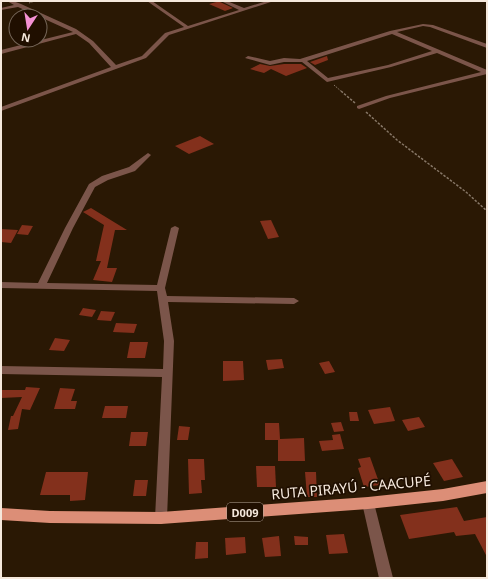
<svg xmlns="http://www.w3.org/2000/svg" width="488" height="579" viewBox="0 0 488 579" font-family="'Noto Sans',sans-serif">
<rect width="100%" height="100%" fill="#2a1804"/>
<!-- building -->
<g fill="#83301c">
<path d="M220 1V2L233 8 225 11 209 4Z"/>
<path d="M327 56 328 60 315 65 310 62Z"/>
<path d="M260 64 270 66 284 64H301L307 68 286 76 271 69 264 73 250 69Z"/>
<path d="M200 136 214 144 189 154 175 146Z"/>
<path d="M91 208 127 230H115L107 268H117L112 282 93 280 101 261H96L104 225 83 212Z"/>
<path d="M271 220 279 237 268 239 260 221Z"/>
<path d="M22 225 33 226 28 235 17 234Z"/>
<path d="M1 229 18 230 11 243 1 242Z"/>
<path d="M83 308 96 310 92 317 79 315Z"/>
<path d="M101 311 115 312 111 321 97 320Z"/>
<path d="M116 323 137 324 134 333 113 332Z"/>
<path d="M55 338 70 340 64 351 49 350Z"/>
<path d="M130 342H148L145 358H127Z"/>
<path d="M282 359 284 368 268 370 266 360Z"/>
<path d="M223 361H243L244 380 223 381Z"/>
<path d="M329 361 335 372 325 374 319 363Z"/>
<path d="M26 387 40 388 30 410 22 409 18 429 8 430 11 416H13L22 397 1 398V390H25Z"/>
<path d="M60 388 75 389 71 401H77L75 409H54Z"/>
<path d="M105 406H128L126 418H102Z"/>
<path d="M390 407 395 421 374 424 368 410Z"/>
<path d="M349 412H357L359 421H350Z"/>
<path d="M419 417 425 427 408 431 402 420Z"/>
<path d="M341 422 344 431 334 432 331 423Z"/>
<path d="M265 423H279L280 439 304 438 305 461H278V440H265Z"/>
<path d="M179 426 190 427 188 440H177Z"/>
<path d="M131 432H148L146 446H129Z"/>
<path d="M340 434 344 449 322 451 319 441 333 440 332 435Z"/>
<path d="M370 457 380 485 364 487 358 468 361 467 358 459Z"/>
<path d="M188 459H204L205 480H201L202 493 189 494Z"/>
<path d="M452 459 463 477 444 481 433 463Z"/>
<path d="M256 466H275L276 487H257Z"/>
<path d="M46 472H88L85 500 70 501V495H40Z"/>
<path d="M305 472H316L317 497H307Z"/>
<path d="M135 480H148L146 496H133Z"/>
<path d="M457 507 464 521 487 517V557L475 534 456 536 454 532 409 539 400 515Z"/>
<path d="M344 534 348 553 329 554 326 535Z"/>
<path d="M279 536 281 556 265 557 262 538Z"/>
<path d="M294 536 308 537V545H295Z"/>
<path d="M245 537 246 553 226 555 225 538Z"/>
<path d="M196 542H208V558L195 559Z"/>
</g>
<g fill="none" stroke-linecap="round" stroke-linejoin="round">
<!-- path-far1 -->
<g stroke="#877767" stroke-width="1" stroke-dasharray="1.5 1" stroke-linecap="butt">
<path d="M29 3 35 1"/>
<path d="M334 85 342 92"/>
</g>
<!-- path -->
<g stroke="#877767" stroke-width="1.5" stroke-dasharray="2.5 1.5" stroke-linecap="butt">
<path d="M341 91 355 103"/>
<path d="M366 112 397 140 466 192 487 211"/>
</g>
<!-- street -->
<g fill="#7b554a" fill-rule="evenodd">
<path d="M7 1H13L21 4 76 29 93 41 116 65 142 56 165 33 184 27 147 1H152L188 26 239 10 221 1H227L244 8 267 1H274L169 35 146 58 1 111V107L111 67 89 43 76 34 1 54V50L73 32 18 7 1 10V8L14 5Z"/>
<path d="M423 24 433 25 487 44V48L430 27 423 26 397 32 487 70V74L390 98 359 109 357 108V106L386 96 481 72 437 53 391 67 327 82 302 62H284L270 65 245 58 248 56 270 61 284 58 300 59 390 31ZM392 34 432 51 388 65 328 78 307 61Z"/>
<path d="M148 153 151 155 135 171 108 180 95 187 73 228 47 283 157 285 171 228 175 226 179 228 165 288 167 296 294 298 299 301 294 304 168 302 174 341 167 518 165 522 161 524 157 522 155 518 162 377 1 374V366L163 369 164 341 157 291 1 288V282L38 283 65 228 89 184 102 176 129 167Z"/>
<path d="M368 498 372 499 374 503 393 578H379L362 503 364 499Z"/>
</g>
<!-- primary -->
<path fill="#dc8e77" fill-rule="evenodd" d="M487 481V493L443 501 368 509 161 524 50 523 1 520V508L50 511 161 512 368 497 443 489Z"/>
</g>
<g text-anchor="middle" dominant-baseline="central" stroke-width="3.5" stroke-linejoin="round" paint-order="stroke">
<!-- shield labels -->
<rect fill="#200f00" stroke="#b5a79a" stroke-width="1" x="227" y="503" width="36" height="18" rx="3"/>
<g font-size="11" font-weight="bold" fill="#f5e8dc">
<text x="245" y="512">D009</text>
</g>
<!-- near-street labels -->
<g font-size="14" fill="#f5e8dc" stroke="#200f00">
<text transform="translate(351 487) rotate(-5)">RUTA PIRAYÚ - CAACUPÉ</text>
</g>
</g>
<!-- border -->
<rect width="488" height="579" fill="none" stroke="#f5e8dc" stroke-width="4"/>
<!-- north arrow -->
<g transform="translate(28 28) rotate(192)"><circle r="19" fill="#200f00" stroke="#756658"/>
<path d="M0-3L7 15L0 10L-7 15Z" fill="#f491d4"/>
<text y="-6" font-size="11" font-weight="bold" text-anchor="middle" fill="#f5e8dc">N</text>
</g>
</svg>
